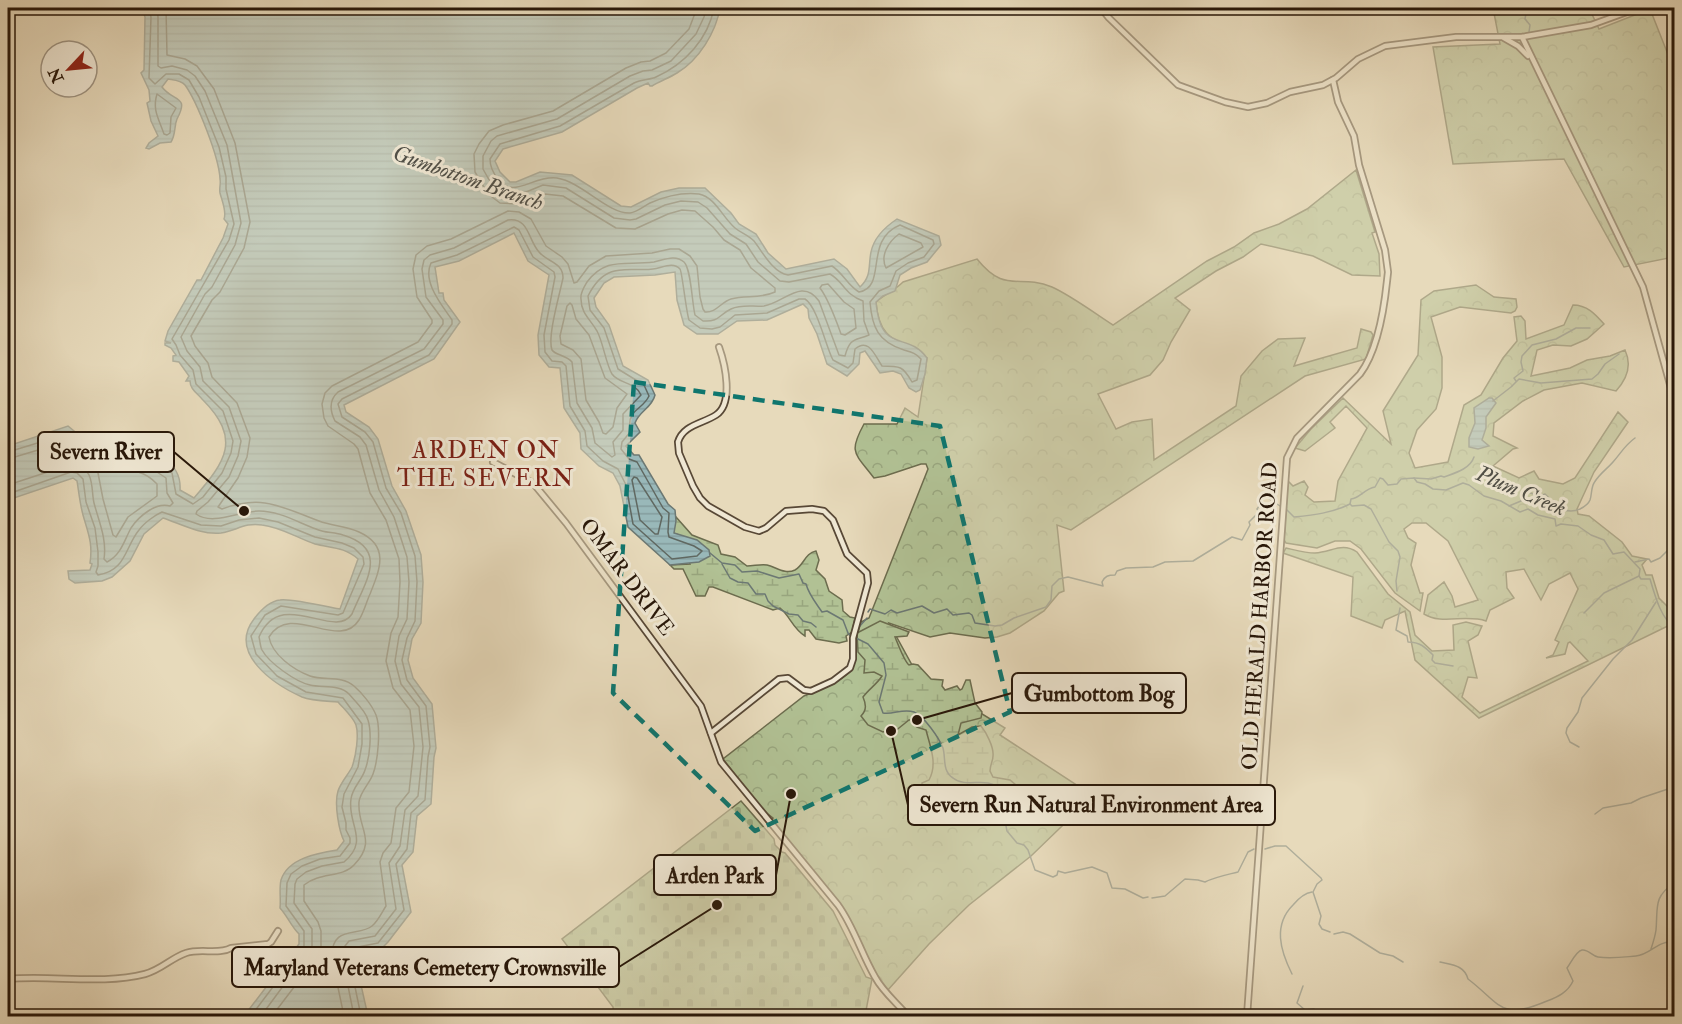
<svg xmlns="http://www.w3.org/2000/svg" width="1682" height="1024" viewBox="0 0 1682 1024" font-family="'IM FELL Double Pica',serif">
<defs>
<pattern id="forest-crowns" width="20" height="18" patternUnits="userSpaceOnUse" patternTransform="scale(1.5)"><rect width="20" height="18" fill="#b1c194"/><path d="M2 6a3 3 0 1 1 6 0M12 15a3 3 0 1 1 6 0" fill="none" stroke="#98a57e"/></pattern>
<pattern id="wetland-marsh" width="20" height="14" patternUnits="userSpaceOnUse" patternTransform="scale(1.5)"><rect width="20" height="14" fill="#b1c194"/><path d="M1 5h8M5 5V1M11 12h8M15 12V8" fill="none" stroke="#98a57e"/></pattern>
<pattern id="cemetery-stones" width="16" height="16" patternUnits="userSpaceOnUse" patternTransform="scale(1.5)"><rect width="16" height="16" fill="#b1c194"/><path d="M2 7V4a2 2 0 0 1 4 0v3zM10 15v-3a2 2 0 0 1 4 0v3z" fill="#98a57e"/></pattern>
<pattern id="water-rules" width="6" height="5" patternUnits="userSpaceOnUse" patternTransform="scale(1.5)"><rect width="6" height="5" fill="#99b8b9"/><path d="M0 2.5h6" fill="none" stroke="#849d9e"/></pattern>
</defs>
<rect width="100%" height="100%" fill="#e7dabb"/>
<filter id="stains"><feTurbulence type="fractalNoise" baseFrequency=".00333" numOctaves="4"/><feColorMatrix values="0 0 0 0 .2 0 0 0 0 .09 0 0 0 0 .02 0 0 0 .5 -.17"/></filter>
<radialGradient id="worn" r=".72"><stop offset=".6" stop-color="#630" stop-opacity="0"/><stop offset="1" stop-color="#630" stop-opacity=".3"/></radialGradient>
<!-- forest -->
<g fill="url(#forest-crowns)" stroke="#6c6c4e" stroke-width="1.5">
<path d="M1493 8H1589L1599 29 1650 9 1671 62 1674 61V257L1624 267 1564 159 1453 164 1433 47 1500 44Z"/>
<path d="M1356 170 1375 232 1372 233 1379 254 1380 276 1352 275 1313 256 1261 244 1243 257 1216 271 1175 298 1190 310 1171 342 1163 360 1150 375 1098 394 1116 429 1132 422 1152 419 1154 460 1236 406 1241 376 1262 351 1278 339 1305 338 1294 366 1357 348 1361 329 1371 332 1373 335 1366 359 1305 376 1071 530 1057 525 1064 591 1059 593 1044 611 1010 633 997 637 985 638 950 633 930 637 889 623 917 674 1005 728 1000 735 1092 795 1090 799 1031 856 969 905 929 944 887 991 876 976 854 929 770 821 773 818 759 807 723 759 804 696 833 684 846 675 854 665 856 639 861 622 869 618 928 469 926 464H921L885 476 874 478C855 453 848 453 864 424H897L905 408 918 417 927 358C898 340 879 341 876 302 885 294 894 291 903 282L977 259C1006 295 1018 273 1052 287 1070 295 1096 314 1113 325L1207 261 1234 247 1254 233 1279 224 1307 209Z"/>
<path d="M1476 285 1494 297 1516 299 1517 307 1515 311 1511 313 1460 307 1431 317 1442 357V388L1436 409 1417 430 1409 453 1415 468 1448 462 1464 405 1481 395 1503 358 1517 341 1514 317 1521 316 1525 321 1526 339 1564 325 1573 305C1587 305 1595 314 1604 324L1587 339 1571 346 1553 345 1537 350 1531 376 1570 368 1587 360 1610 356 1625 350C1632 365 1627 379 1616 391L1582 383 1544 390 1523 401 1494 423 1493 436 1517 448 1513 449 1493 466 1519 478 1534 471 1539 479 1563 484 1575 478 1618 412 1628 422 1594 472 1577 509 1578 514 1589 516 1622 542 1632 556 1647 559 1642 565 1646 575H1652L1659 598 1674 613V623L1479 718 1415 660 1405 611 1385 620 1382 628 1351 616 1353 577 1283 553 1286 548C1295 550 1306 553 1315 553 1332 552 1342 542 1357 552L1388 594 1410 612 1415 635 1432 651 1454 650 1453 625 1466 622 1482 626 1478 635 1468 641 1477 678 1468 677 1462 697 1480 713 1588 661 1570 642 1568 643 1565 654 1546 658 1553 655 1559 642 1555 640 1578 589 1570 573 1549 584 1541 600 1524 569 1506 572 1507 588 1514 598 1490 610 1486 621C1466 614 1441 625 1424 614L1428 595 1444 582 1452 596 1455 607 1478 600 1448 541 1426 523H1412L1404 529 1408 538 1416 543 1411 565 1420 593H1423L1420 611 1395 593 1361 549 1350 541H1335L1317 548 1286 543 1284 540 1288 481 1293 486 1304 481 1308 487 1305 495 1314 502 1335 501 1338 481 1367 428 1346 406 1330 422 1335 428 1305 451 1295 448 1311 429 1343 398 1391 444 1383 411 1418 355 1421 300 1434 291Z"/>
</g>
<!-- wetland -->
<g fill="url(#wetland-marsh)" stroke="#6c6c4e" stroke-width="1.5">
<path d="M676 517 692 535 718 545 721 554 735 557 747 566C754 566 760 564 767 565 776 567 785 575 795 570 804 565 805 553 816 551L819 560 816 570 825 579 829 591 842 600 843 611 850 617 855 618 852 632 846 636 847 641 839 643 816 639 809 630H805V636C793 629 790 616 780 608L773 610 713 587H709L705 596H696L683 569H674L670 565 690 564 679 535 673 533Z"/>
<path d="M880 621 909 632 907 636 895 637C898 644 904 661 909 665L913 664 918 665 931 679 943 680 942 686 945 690 957 686 960 690 962 689 966 680H970L975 703 982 712 981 718 961 723 958 735 972 727 981 726C986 732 994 747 993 756 993 761 990 765 990 771L993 777 1010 780 1023 791 1024 804C1017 814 1011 814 1001 814 996 814 989 817 985 819L980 815 977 808C967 805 957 809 948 804L908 798 910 794 922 790V783L929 780C938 764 930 746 926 730L917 727 912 720H909L894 732 889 730 883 732 868 725 861 716C867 710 866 704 863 697 869 689 877 684 882 676L874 672 864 673 865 660 858 652 857 633Z"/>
</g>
<!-- cemetery -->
<path fill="url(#cemetery-stones)" stroke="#6c6c4e" stroke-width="1.5" d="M741 801 774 839 775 845 782 852 785 853 833 911 866 977 872 979 865 1016H614L613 1007 562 939Z"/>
<!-- water -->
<g fill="url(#water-rules)" stroke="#6c7873" stroke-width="1.5">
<path d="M142 8H720C716 32 699 60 677 73 669 78 660 81 652 86H650L648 83 637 88 562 132 503 149 495 161 500 172 510 182H516L540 172 572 175 621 206 631 207 661 192 679 188H705L731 213 739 224 756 234 768 253 786 269 834 259 847 269 860 287C872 276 868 266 871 252 874 237 885 227 897 219L939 236 941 245 927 262 911 268 900 275 895 291 883 296 876 302C881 356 907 330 927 358L925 374 920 390 916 392 909 388 901 374 893 371 880 373 865 351 860 353 859 364 847 376 827 364 817 334 809 318 808 309 803 304 767 320 737 321 718 334H697L684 325 677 300 675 272 655 275 614 277 604 283 594 298 596 307 609 325 623 366 648 380 655 395C652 408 639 411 635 423L640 432 626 446 634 455H639L668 504 675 510 676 521 674 533 697 540 709 550 710 556 699 562 670 565 628 527 620 486 613 473 599 466 581 449 580 433 564 408 560 368 549 367 539 355 538 335 549 275 528 261 514 233 459 261 435 267 439 293H443L444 300 460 322 434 359 344 405 346 412 369 427 378 439 392 486 406 511 421 555 423 582 421 623 412 639 408 660 413 678 432 704 436 748 434 757 431 804 417 816 413 852 402 865 411 912 388 942 381 949 354 954 368 1016H244L299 944V934C291 926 288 917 280 908 281 900 279 888 281 880 288 858 318 853 337 850L344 841C339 831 334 804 338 791 341 782 348 775 352 767 356 756 359 735 356 725 353 717 343 708 338 702 327 701 312 701 302 697 273 684 228 653 254 619 260 611 270 601 280 600 289 598 329 607 340 609L358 559C345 547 331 548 315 544 297 538 281 527 262 525 245 522 236 531 221 533 201 535 181 524 163 518L144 534 130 561 112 577 102 581 75 583 69 579 68 571 90 570 92 564 90 563C93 543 88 533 83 515 80 504 79 493 77 481L73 478 8 500V446L68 426C79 436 91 444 105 447 112 449 121 446 128 447 153 450 182 461 180 490L194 498C226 461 242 439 202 399 197 393 190 389 190 381H186L189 376 179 362 173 361V356L176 355 171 348 165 345V343H171L165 341 168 331 197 280H201L223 238 228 224 224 219C227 212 222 201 220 193 219 188 221 184 220 179 219 156 196 100 185 85 181 80 174 80 168 79L162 87C173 102 190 95 177 119 174 126 176 134 171 142L160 143 149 149 146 148 149 143 158 136 151 121 147 103 150 101 149 90 141 73 144 70 145 17Z"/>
<path d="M1489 398H1492L1496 403 1486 417V428L1482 440 1489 446 1478 449 1469 447V438L1475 423 1474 408Z"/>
</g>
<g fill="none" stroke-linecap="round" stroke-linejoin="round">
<!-- shore -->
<g stroke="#606861" stroke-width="1.5">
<path d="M157 8 158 17V66L161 68 172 66 187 70 195 76 205 91 227 145 241 223 235 245 212 287 205 294 181 337 187 351 200 367 203 381 229 407 241 441 238 456 229 477 208 502 197 511 196 514C213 526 239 511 259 511 279 511 297 522 316 529 324 533 334 532 343 535 390 549 365 582 352 614 334 641 281 586 259 637 260 640 260 646 262 650 269 663 296 682 310 685 322 688 340 684 349 694 355 701 366 711 368 720 372 733 370 757 365 770 362 780 352 788 351 799 347 825 370 840 344 862L322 866 306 872 297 879 295 884 294 903 312 929V947L261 1016"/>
<path d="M166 8 167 55 185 59 197 66 214 89 235 143 250 222 244 248 220 292 212 300 191 336 195 346 208 363 212 377 237 403 250 438 247 457 238 478 218 507 222 509C263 494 281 507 319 521 332 526 346 526 359 532 390 546 380 569 370 594 366 603 364 612 359 620 339 652 291 601 269 637 272 655 294 670 310 676 324 681 342 675 354 686 362 693 372 705 376 715 381 728 378 761 373 774 370 783 360 792 359 802 357 829 378 840 354 865 342 878 320 872 304 885V901L318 922 321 931V949L317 957 272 1016"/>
<path d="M157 94 176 108 171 117 170 133 167 135 164 134C159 119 152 110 157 94Z"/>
<path d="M899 234 921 243 923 247 886 268C880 256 888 242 899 234Z"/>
<path d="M828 284 844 302 854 309 856 328 845 335 841 334C836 320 829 300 820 288L822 285Z"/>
<path d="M570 303 572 305 576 319 589 335 605 378 627 394 617 408 613 427 606 434 603 433 599 422 586 400 581 359 573 350 561 344 560 336 567 306Z"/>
<path d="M8 452 67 434 90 449 105 454 125 453 148 457 172 473 176 494 193 504 203 497 222 473 231 453 233 441 223 411 196 384 193 370 180 355 176 345 172 339 229 240 234 224 226 189V177L219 147 199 97 189 80 179 74H166L155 84 149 78 151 17 149 8"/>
<path d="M8 459 65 442 86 455 103 461H125L145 464 166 478 167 493 173 503 170 506C156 502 139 516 131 528 124 541 121 555 107 562L104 559C107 539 99 522 94 503 92 495 93 483 89 475 85 467 78 464 69 465L8 485"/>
<path d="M102 470C125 473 139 465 157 484V496L128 517 116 537 113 535 103 499 98 473Z"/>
<path d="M634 477 637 478 662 517 658 534H655L640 520 632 480Z"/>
<path d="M8 494 71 472 77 473 83 479 86 502 95 528 98 552V566L96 572 98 575C126 571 125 547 139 530 144 523 155 515 162 512L201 525 221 526 239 520 259 518 278 522 315 537 342 543 354 548 363 557 364 564 343 613 338 615 281 606 265 615 251 636 256 654 277 676 306 692 343 698 362 724V744L358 767 344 794 342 807 346 823V830L350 838V843L340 856 320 859 302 866 291 874 287 883 286 906 304 931V946L251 1016"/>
<path d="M344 1016 332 959C330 924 359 937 372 926 378 921 382 912 386 906L380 862 383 853 391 843 396 808 409 792 414 746 410 710 393 688 386 661 391 633 398 617 400 582 399 559 386 520 370 493 358 449 354 444 328 426 324 418 322 404 325 393 332 386 418 342 432 323V320L417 297 413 269 416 255 427 246 451 239 508 211 519 212 531 219 546 246 562 257 568 264 574 283 577 282 589 266 606 256 652 253 670 249H679L690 256 697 266 700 297 703 309 705 312C716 313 721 302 731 299 746 295 760 299 775 292V288L751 268 740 250 724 240 713 227 695 211 682 210 668 214 635 229 616 228 563 196 545 194 519 204 500 203 488 194 475 172 474 154 479 144 489 131 503 125 553 111 626 68 641 62 650 61 666 53 689 29 697 8"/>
<path d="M354 1016 341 951 349 941 375 936 396 909 389 863 400 846 405 810 418 796 423 747 419 707 401 684 395 661 399 636 407 619 409 582 407 557 394 517 379 490 366 445 360 437 335 421C330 411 329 400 338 392L424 349 443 324V320L426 297 422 269 424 260 430 255 454 248 508 220C529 217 528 240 539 252 547 262 563 262 563 278 560 293 547 337 552 350 555 355 566 355 572 362L577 403 592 428 595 443 612 457 615 455 613 442 623 430V414L641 395C636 382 619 384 612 374 606 364 603 342 597 331 590 319 581 313 581 299 580 293 584 287 587 282 607 256 626 266 654 262 664 260 675 254 684 262 691 268 692 303 695 315L703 321C720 322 718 315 731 309 742 304 753 307 764 306 784 303 802 277 819 301L839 355 845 356C850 337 855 341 869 335L864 321 863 301C844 294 844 282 830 274L789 282 780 281 758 262 746 244 730 234 707 208 698 202 681 201 665 205 636 219 630 220 614 218 566 188 543 185 519 195H505L496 189 488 178 483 169V156L491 141 497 136 557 119 630 76 643 71 652 70 671 61 696 34 704 17 706 8"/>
<path d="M361 1016 348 953 353 948 378 943 404 910 396 864 407 849 411 813 425 800 428 757 430 747 426 706 407 680 402 660 407 638 415 621 417 582 415 556 401 513 386 488 373 442 365 432 342 417 338 404 342 399 429 355 452 324V320C442 305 422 282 431 263L457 255 514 227 519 230 533 257 554 272 555 277 544 335 545 352 552 361 562 362 566 366 570 406 585 431 587 446 603 461 618 469 626 485 633 524 672 559 697 556 702 551 694 546 669 537 668 532 669 513 663 508 637 462 629 459 621 449 622 442 631 431C625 410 642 411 649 396L644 385 618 369 604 328 590 310 588 296C593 286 600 276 611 272 623 267 640 271 653 269 662 268 673 261 680 269 682 271 686 311 689 320L700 328 712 329 720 327 735 315 767 313 799 299H805C817 306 826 347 833 360L848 368 853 363 855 349C869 337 875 356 882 366 900 366 903 366 912 382L917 380 921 359C916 353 911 352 904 350 878 342 872 327 870 302L879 291 890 286 896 271 908 263 924 257 934 244 933 240 900 225C863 240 888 287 859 292 848 286 843 273 832 266L788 275C773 273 762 251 754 241 748 235 741 233 735 228 723 218 715 197 699 194 682 192 666 196 650 203 644 206 637 212 630 213 608 214 582 182 557 178 533 175 513 200 498 179 493 173 490 167 490 159L500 144 560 126 634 83C642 79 650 80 656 77 685 64 708 39 714 8"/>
</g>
<!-- stream -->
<g stroke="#6c7873" stroke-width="1.5">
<path d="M1527 8 1525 19 1530 25 1529 32"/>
<path d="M1516 381 1514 378 1523 371 1521 362 1522 356 1532 345 1556 339 1576 328H1590"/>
<path d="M1493 401 1511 387 1519 379 1541 383 1592 379 1598 374 1605 364 1619 354"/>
<path d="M1414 478 1431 479 1441 476 1444 477C1455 473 1470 469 1474 457"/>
<path d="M1350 504 1352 506 1364 505 1371 509 1389 542 1398 551 1400 557 1396 581 1397 591"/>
<path d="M1509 506 1521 501 1524 491 1540 496 1545 494C1556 504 1564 516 1580 509 1584 507 1588 505 1590 500 1592 494 1591 488 1594 483 1599 474 1607 469 1613 462 1621 453 1625 445 1635 438"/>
<path d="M1286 509 1294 517C1314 515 1332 513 1350 504L1351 499C1360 498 1364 489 1375 487L1380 478 1383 479 1388 485 1397 484 1401 479 1414 478 1417 482 1425 484 1433 489 1446 490 1463 483 1469 485 1484 496 1501 501 1520 512 1528 509 1538 515 1555 519 1556 526 1561 524 1578 526 1591 535 1604 540 1613 554 1624 552 1640 569 1639 576 1641 579H1650C1654 592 1661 620 1674 626"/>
<path d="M710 553 722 563 735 565 742 572 757 571 779 578 799 574 803 583 806 584C809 595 816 603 822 612L827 611 843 620 848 633 851 637"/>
<path d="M1635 562 1649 559 1651 562 1660 558 1674 544"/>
<path d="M722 564 730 578 738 582 748 583 756 594H765L768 601 773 606 789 614 798 615 803 621 811 623 816 627"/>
<path d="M1400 608 1396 630 1407 636 1408 642C1420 642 1425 647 1433 655L1432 660 1435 663 1453 666"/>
<path d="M868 612 870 609 885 614 891 610 897 613 922 606 934 613 947 609 953 615 969 613 972 615 975 623 995 626 1002 625 1014 618 1046 607 1051 600 1052 586 1059 579 1068 577 1103 586 1102 582C1105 576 1108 575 1115 575L1117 571 1126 568 1153 567 1165 562 1193 561 1232 537 1242 540 1250 525 1249 522 1259 512 1257 509 1260 505V497L1265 496 1280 506"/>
<path d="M1584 613 1604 593 1639 576"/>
<path d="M859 627 867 618"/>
<path d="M856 638 868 644 884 663 886 675 879 702 883 713C893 715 903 708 914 712 924 716 939 738 943 748 946 759 942 771 953 778 963 786 977 781 988 783 994 784 999 788 1005 790L1008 806 1017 813 1013 817 1006 818 1005 821 1007 831 1017 843 1024 845 1028 850 1035 870 1053 877 1057 875 1058 871 1065 873 1092 867 1107 873 1112 888 1125 889 1143 898 1148 897"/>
<path d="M1579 747 1570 742 1566 733 1567 728 1578 712 1582 698 1613 659 1632 640 1656 602"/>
<path d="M1595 814 1603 808 1631 803 1641 798 1674 787"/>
<path d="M1265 849 1275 846H1286L1321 878 1322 880 1317 884 1313 892 1321 916 1319 924 1322 929 1330 932"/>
<path d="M1152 898 1165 896 1185 879 1198 880 1205 882C1215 877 1226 875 1238 872L1248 852 1254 849"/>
<path d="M1334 934 1343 932 1350 934 1380 953 1393 956 1403 962"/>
<path d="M1651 949C1653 943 1655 937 1656 930 1658 908 1653 897 1674 883"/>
<path d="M1440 962C1452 965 1464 965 1468 979 1502 1005 1500 1021 1547 1001 1558 997 1568 992 1573 981L1567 968C1571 963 1576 951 1582 950 1588 949 1592 956 1598 957 1611 959 1624 957 1636 956 1651 955 1658 939 1674 943"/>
<path d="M1292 974C1280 950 1273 925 1293 905 1298 899 1305 893 1312 892"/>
<path d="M1303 986 1297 1003 1305 1010 1314 1009 1315 1016"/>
</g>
<defs>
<g id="tertiary">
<path d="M1101 8 1109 18 1178 85 1225 102 1248 107 1267 103 1290 92 1323 85 1336 78 1358 59 1385 46 1456 37H1522L1591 25 1638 8"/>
<path d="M1522 37 1643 287 1674 399"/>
<path d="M1504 38 1518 46 1528 56"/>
<path d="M493 462 533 483 566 523 701 706 721 762 838 905C854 927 861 953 875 977 883 992 897 1003 908 1016"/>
<path d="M711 733 779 679 788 678 804 690 811 691 833 681 850 668 853 659V638L868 583 867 573 847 554 833 520 824 511 812 509 786 511 766 528 759 531 745 527 708 506 700 498 693 486 679 453 678 442C683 425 702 424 716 415 734 403 725 364 719 347"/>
<path d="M8 979C52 975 102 985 145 974 161 970 171 958 186 953 201 948 219 955 231 948L268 944 271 942 278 931"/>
<path d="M1247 1016 1287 458 1297 438 1360 374C1378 350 1384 310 1387 281L1388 272 1385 250 1359 165 1354 136 1338 102 1333 80"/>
</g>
</defs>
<!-- tertiary casing -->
<use href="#tertiary" stroke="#584836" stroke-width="8"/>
<!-- tertiary -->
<use href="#tertiary" stroke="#efe7d3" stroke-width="4.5"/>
</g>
<!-- marked area -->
<path d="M0 0H1682V1024H0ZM634 382 940 426 1010 712 755 831 613 693Z" fill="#e7dabb" fill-opacity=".55" fill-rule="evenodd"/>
<path fill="none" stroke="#0f766e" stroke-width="4.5" stroke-dasharray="12 8" stroke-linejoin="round" d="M634 382 940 426 1010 712 755 831 613 693Z"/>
<g text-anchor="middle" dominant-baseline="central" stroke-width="6" stroke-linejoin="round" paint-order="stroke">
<!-- street labels -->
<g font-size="21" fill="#281709" stroke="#efe7d3">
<text transform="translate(627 577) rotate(53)">OMAR DRIVE</text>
<text transform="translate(1260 616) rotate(-86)">OLD HERALD HARBOR ROAD</text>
</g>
<!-- water labels -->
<g font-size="22" font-style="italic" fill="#504f47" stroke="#efe7d3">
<text transform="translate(468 178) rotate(19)">Gumbottom Branch</text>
<text transform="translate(1521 491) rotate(23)">Plum Creek</text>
</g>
<!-- quarter labels -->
<g font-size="24" letter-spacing="1.5" fill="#7a1f14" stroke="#efe7d3">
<text x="486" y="450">ARDEN ON<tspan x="486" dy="28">THE SEVERN</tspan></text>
</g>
</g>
<!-- callouts -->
<path fill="none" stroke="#281709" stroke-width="2" d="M244 511L174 452M917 720L1012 693M891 731L908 805M791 794L776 875M717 905L619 967"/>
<g fill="#281709" stroke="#efe7d3" stroke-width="2">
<circle cx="244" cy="511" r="6"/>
<circle cx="917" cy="720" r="6"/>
<circle cx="891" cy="731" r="6"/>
<circle cx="791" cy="794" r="6"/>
<circle cx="717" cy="905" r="6"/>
</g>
<g fill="#efe7d3" stroke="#281709" stroke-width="2">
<rect x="38" y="432" width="136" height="40" rx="6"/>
<rect x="1012" y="673" width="174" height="40" rx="6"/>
<rect x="908" y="785" width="367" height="40" rx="6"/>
<rect x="654" y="855" width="122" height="40" rx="6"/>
<rect x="232" y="947" width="387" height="40" rx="6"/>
</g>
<g font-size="22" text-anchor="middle" font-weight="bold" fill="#281709">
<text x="106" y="459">Severn River</text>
<text x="1099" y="701">Gumbottom Bog</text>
<text x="1091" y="812">Severn Run Natural Environment Area</text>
<text x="715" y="883">Arden Park</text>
<text x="425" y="975">Maryland Veterans Cemetery Crownsville</text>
</g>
<!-- margin -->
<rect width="1682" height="1024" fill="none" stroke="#e7dabb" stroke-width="30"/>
<rect x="9" y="9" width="1664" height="1006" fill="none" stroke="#281709" stroke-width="3"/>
<rect x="15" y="15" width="1652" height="994" fill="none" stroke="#281709" stroke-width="1.5"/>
<!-- north arrow -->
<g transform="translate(69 69) rotate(244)"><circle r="28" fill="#efe7d3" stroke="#9f9482" stroke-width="1.5"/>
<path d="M0-4.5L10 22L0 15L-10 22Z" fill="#8f2418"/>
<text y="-9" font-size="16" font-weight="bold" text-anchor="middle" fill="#281709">N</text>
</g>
<rect width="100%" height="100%" filter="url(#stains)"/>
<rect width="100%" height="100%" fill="url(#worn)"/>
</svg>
